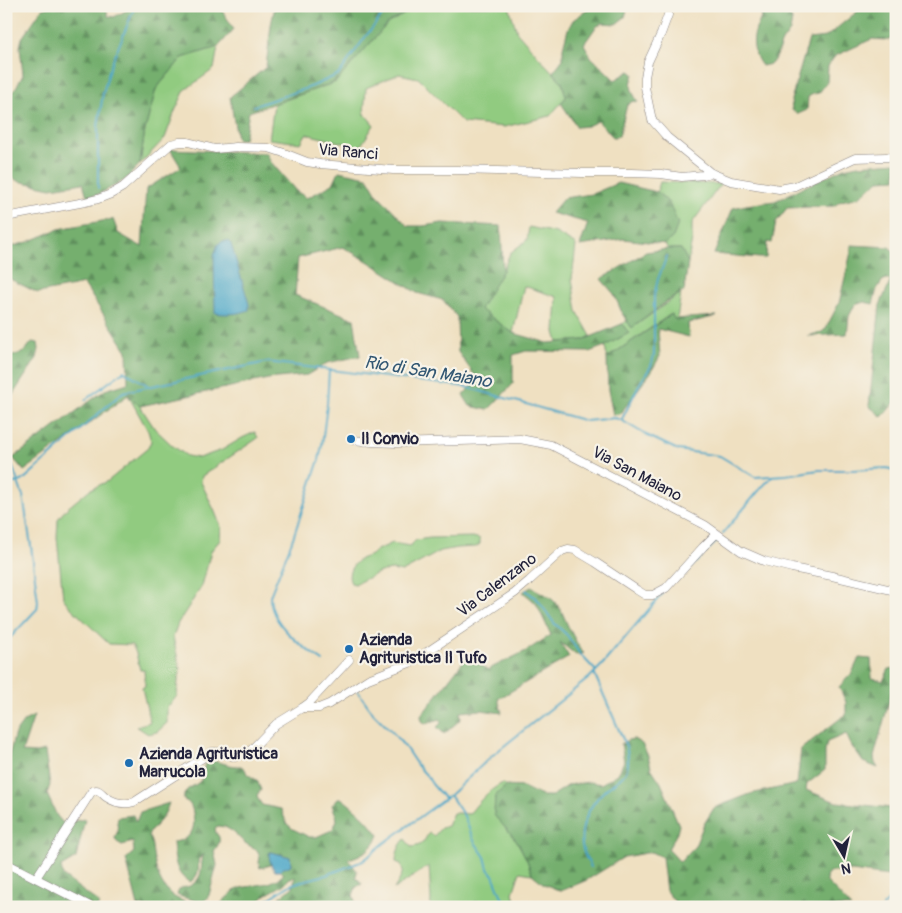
<svg xmlns="http://www.w3.org/2000/svg" width="902" height="913" viewBox="0 0 902 913" font-family="Pangolin,sans-serif">
<defs>
<pattern id="forest-firs" width="22" height="20" patternUnits="userSpaceOnUse" patternTransform="scale(1.25)"><rect width="22" height="20" fill="#74af6e"/><path d="M5 1l3.5 6h-7zM16 11l3.5 6h-7z" fill="#5f8e5c"/></pattern>
</defs>
<rect width="100%" height="100%" fill="#f7f3e8"/>
<filter id="ink" filterUnits="userSpaceOnUse"><feTurbulence type="fractalNoise" baseFrequency=".02" numOctaves="2"/><feDisplacementMap in="SourceGraphic" scale="10" xChannelSelector="R" yChannelSelector="G"/><feConvolveMatrix kernelMatrix="1 2 1 2 8 2 1 2 1" color-interpolation-filters="sRGB"/></filter>
<filter id="wash" filterUnits="userSpaceOnUse"><feTurbulence type="fractalNoise" baseFrequency=".0096" numOctaves="4" result="noise"/><feDisplacementMap in="SourceGraphic" scale="20" xChannelSelector="R" yChannelSelector="G"/><feGaussianBlur stdDeviation="1.12" result="paint"/><feColorMatrix in="noise" values="0 0 0 0 0 0 0 0 0 0 0 0 0 0 0 0 0 1.4 0 .05"/><feComposite in="paint" operator="in"/></filter>
<g filter="url(#wash)">
<rect width="100%" height="100%" fill="#efe0c1"/>
<!-- grass -->
<g fill="#91cb80" stroke="#5a765e">
<path d="M419 6H509L517 32 545 64 562 82 566 97 550 116 504 127 463 123 418 78 399 74 366 88 364 113 374 125 360 147 306 134 301 143 269 139 274 104 336 82 388 23Z"/>
<path d="M218 47 214 69 185 90 175 111 165 138 140 164 145 130 156 89 182 58Z"/>
<path d="M660 182 721 184 692 223V240L688 262 681 249H668L665 244 673 237 669 203 657 192Z"/>
<path d="M529 227 556 233 576 245 572 279 577 311 591 336 583 340 558 342 555 332 557 297 524 286 513 333 479 309 503 270 510 253 527 240Z"/>
<path d="M681 293 677 319H673L671 314 607 358 605 346 629 333 622 324 627 321 632 328Z"/>
<path d="M128 395 140 406 155 429 173 446 187 456 199 458 222 450 242 438 255 432 258 438 202 476 201 482 215 512 221 527 220 540 211 551 202 586 178 623 173 637 180 669 178 680 177 696 167 708V723L157 732 148 734 136 726 150 722 142 688 145 686 144 670H140L136 653 132 645 109 644 70 607 63 598 57 537 58 519 65 510 89 490 108 481 148 448 151 441 148 431Z"/>
<path d="M473 537 480 539V544L476 547 457 548 441 551 402 572 392 570 380 572 355 584 351 583C346 574 352 565 360 559 363 557 368 557 371 555 373 553 375 551 377 550 382 547 386 547 392 543L410 546 416 540 430 538Z"/>
<path d="M503 783 506 786 495 796 494 815 517 841 527 860 532 874 520 872 513 893 517 907H479L477 901 468 907H430L431 900 429 866 394 889 399 881 403 871 401 864 396 862C396 854 399 845 405 839L411 847C423 846 423 842 429 833L434 836 441 828 447 826 453 813H458L469 814C479 802 488 790 503 783Z"/>
</g>
<!-- forest -->
<g fill="url(#forest-firs)" stroke="#4b6854">
<path d="M51 6H106L108 16 114 17 135 6H219L234 29 218 47 182 58 156 89 145 130 140 164 125 180 99 194 87 196 83 183 51 188 18 181 6 174V105L23 75 20 47 22 38 42 9Z"/>
<path d="M275 6H419L388 23 336 82 249 112 244 139H237L230 97 266 67 271 25Z"/>
<path d="M593 6H628L625 17 616 24 602 23 596 27 584 44 591 57 615 80 630 71 634 74C629 87 631 90 638 102L633 101 627 105 619 136 613 137 598 121 587 126 577 127 561 103 566 97 562 82 553 72 563 59V48L568 29 573 20Z"/>
<path d="M760 6H787L792 20 790 31 782 42 779 49 777 56 771 64 762 66C754 56 751 42 756 29 760 19 763 18 760 6Z"/>
<path d="M864 6H896V38L888 40 872 39 835 56 828 66 827 82 819 93 813 94 808 97 807 110 798 114 792 110 791 100 809 39 826 37Z"/>
<path d="M170 149 267 153 270 161 296 191 307 198 333 184 339 171 367 177 377 194 408 226H423L442 223 501 226 503 270 480 309 513 333 548 343 583 340 622 324 629 333 605 346 589 352 526 351 513 355V384L488 410 470 406 463 395 478 380 458 352 457 317 443 300 417 293 369 262 343 247 298 258 295 295 354 319 360 356 327 363 307 375 268 379 140 406 128 395 24 471 13 458 105 390 128 383 127 351 84 284 38 293 6 277V248L28 242 59 229 113 219 118 233 142 247 146 189 181 167Z"/>
<path d="M896 162V179L879 180 859 197 841 201 834 206 787 208 776 222 772 243 767 242 766 258H760L714 254 733 208 746 205 775 201 844 168 858 165Z"/>
<path d="M618 183 657 192 669 203 678 224 673 237 665 244 623 239 580 246 588 223 551 213 564 198 592 194Z"/>
<path d="M851 245 889 247 896 253V401L882 417 869 406 880 305 891 280H883L877 289 873 304 864 302 855 305 849 316 847 334 807 336 822 332 826 328 839 303 851 252Z"/>
<path d="M668 249H681L688 262 684 291 666 302 632 328 623 315 614 294 601 279 646 252Z"/>
<path d="M672 314 674 319 717 316 688 323 689 337 658 329 660 356 651 372 620 414 613 415 608 390 607 358Z"/>
<path d="M32 342 38 343 39 349 37 358 6 405V358L24 352Z"/>
<path d="M531 587 548 596 555 602 561 610 568 626 581 651 584 653 576 655 560 642 569 657 498 699 502 713 481 710 460 712 461 719 444 734 437 727 441 723 440 719 425 724 422 721 421 716 424 712 469 654 481 665 489 670 493 667 526 651 551 635 536 603 523 592Z"/>
<path d="M859 658 871 659 872 678 883 681 889 669 896 668V688L892 690 874 757 875 763 878 768 863 762 851 745 846 734 827 742 825 751V770L807 784 806 790 836 802 892 808 896 803V877L852 871 829 872 826 876 827 882 851 907H679L666 891 662 857 651 852 624 857 587 880 561 891 544 884 532 874 527 860 517 841 494 815 495 796 506 786 523 787 542 796H552L569 785 589 782 601 784 618 774 624 761 621 744 628 740 634 739 642 744 648 756 651 768 661 783 679 825 677 833 668 849 680 862 695 846 704 824 714 808 750 794 797 784 801 749 846 714V702L839 687 852 673Z"/>
<path d="M34 716 22 752 36 753 45 751 50 785 47 794 57 816 63 823 85 819 76 858 61 867 63 876 99 903 98 907H6V767L15 733 24 721Z"/>
<path d="M212 761C222 762 231 767 241 766L245 769 247 774 258 781 259 785 261 790 257 795 258 799 262 805 281 809 287 824 293 829 309 837H316L332 830 335 825 337 820 336 815 332 805 338 798H341C356 809 368 820 379 835 374 848 361 856 348 859L357 871 356 877 362 884 356 887 353 895 357 907H268L293 887 295 877 290 878 283 885 267 894 252 907H220L219 905 234 891 240 888 269 883 278 879 284 874 280 871 282 869 291 864 290 857 271 852 269 853 271 865 260 868 259 862 260 857 257 850 245 843 232 831 225 827 218 826 215 828 216 833C222 838 219 845 214 851L217 865 209 895C203 906 199 902 190 899 186 898 181 897 177 895 180 884 185 890 193 884 205 875 199 866 204 854L198 860C199 870 199 876 190 882 175 876 174 856 173 842 191 840 196 830 193 813 192 807 190 802 184 800 182 787 195 788 201 780 206 772 200 763 212 761Z"/>
<path d="M169 803C166 812 162 820 155 826 152 830 150 831 148 836 152 841 152 847 153 854 156 871 160 888 176 898 182 901 190 904 197 907H141L138 906 126 859 134 852 133 842 122 845 117 842 115 838 118 830 117 823 118 817 133 815 136 822 140 812Z"/>
</g>
<!-- water -->
<g fill="#49a6c7" stroke="#366481">
<path d="M223 241H229L231 244 249 304V310C239 314 226 315 215 313L214 255 218 244Z"/>
<path d="M271 852 290 857 291 865 282 869 280 871H275C271 865 269 860 269 853Z"/>
</g>
<g fill="none" stroke-linecap="round" stroke-linejoin="round">
<!-- stream -->
<g stroke="#49a6c7" stroke-width="2">
<path d="M254 106 313 86 339 74 366 36 385 12 392 6"/>
<path d="M98 188V127L103 93 110 68 135 6"/>
<path d="M85 400 124 371 149 386"/>
<path d="M622 419 639 385 651 366 654 355V296L658 279 667 256"/>
<path d="M6 449 23 496 31 546 38 602 37 609 6 642"/>
<path d="M6 485 22 481 123 392 267 362 466 387 586 421 615 418 621 420 646 435 678 450 720 456 755 477 785 475 819 470H853L887 468 896 471"/>
<path d="M723 533 762 487 772 477"/>
<path d="M683 575 718 540"/>
<path d="M526 590 538 600 554 623 567 635 580 654 596 671"/>
<path d="M323 661C302 647 270 624 270 596L292 541 319 460 322 445 327 404 329 370"/>
<path d="M357 690 373 713 393 733 405 747 417 765 427 776 432 784 444 798"/>
<path d="M450 795 464 816 474 841 485 857 488 869 493 875 503 900 509 907"/>
<path d="M591 867C589 863 586 858 584 853 576 831 589 805 605 790 612 784 621 780 626 772 630 764 628 754 626 746L594 673"/>
<path d="M256 907 290 885 302 881 326 875 363 861 383 844 450 795 494 754 589 678 601 666 662 594"/>
<path d="M883 907 896 893"/>
</g>
</g>
</g>
<g filter="url(#ink)">
<g fill="none" stroke-linecap="round" stroke-linejoin="round">
<defs>
<g id="minor">
<path d="M669 6 668 15 661 34 648 62 645 77V87L652 120 667 137 711 173 731 181 779 189 795 186 855 158 886 157 896 158"/>
<path d="M6 217 85 202 98 199 111 194 123 187 171 144 179 142H188L215 149 236 147 269 148 284 153 307 162 320 164 393 170H458L583 173H632L661 174 682 177 703 175 711 173"/>
<path d="M353 440 372 442 397 443 520 439 551 445 705 525 741 551 764 561 792 568 832 576 896 591"/>
<path d="M302 708 309 703 349 660"/>
<path d="M6 863 92 907"/>
<path d="M36 878 92 791C93 791 95 790 96 790 100 790 103 795 106 797 115 803 124 805 134 802L212 752H218L235 757 241 755 251 750 276 724 302 708H319L329 704 368 679 412 662 515 593 529 581 562 551 568 549 575 550 595 562 637 590 645 595H653L666 588 703 547 716 534"/>
</g>
</defs>
<!-- minor casing -->
<use href="#minor" stroke="#88817e" stroke-width="9"/>
<!-- minor -->
<use href="#minor" stroke="#fff" stroke-width="8"/>
</g>
</g>
<!-- markers -->
<g fill="#1f6fb2" stroke="#f7f3e8" stroke-width="2">
<circle cx="351" cy="439" r="5"/>
<circle cx="349" cy="649" r="5"/>
<circle cx="129" cy="763" r="5"/>
</g>
<g text-anchor="middle" dominant-baseline="central" stroke-width="4.5" stroke-linejoin="round" paint-order="stroke">
<!-- street labels -->
<g font-size="16" fill="#22223b" stroke="#f7f3e8">
<text transform="translate(348 152) rotate(5)">Via Ranci</text>
<text transform="translate(637 474) rotate(28)">Via San Maiano</text>
<text transform="translate(497 585) rotate(-37)">Via Calenzano</text>
</g>
<!-- poi labels -->
<g font-size="16" font-weight="bold" fill="#22223b" stroke="#f7f3e8" text-anchor="start">
<text x="361" y="439">Il Convio</text>
<text x="359" y="640">Azienda<tspan x="359" dy="18">Agrituristica Il Tufo</tspan></text>
<text x="139" y="754">Azienda Agrituristica<tspan x="139" dy="18">Marrucola</tspan></text>
</g>
<!-- water labels -->
<g font-size="18" font-style="italic" fill="#325773" stroke="#f7f3e8">
<text transform="translate(428 372) rotate(9)">Rio di San Maiano</text>
</g>
</g>
<!-- margin -->
<rect width="902" height="913" fill="none" stroke="#f7f3e8" stroke-width="25"/>
<!-- north arrow -->
<g transform="translate(844 856) rotate(171)" stroke="#f7f3e8" stroke-width="4" paint-order="stroke">
<path d="M0-4L9 19L0 12L-9 19Z" fill="#22223b"/>
<text y="-8" font-size="14" font-weight="bold" text-anchor="middle" fill="#22223b">N</text>
</g>
</svg>
